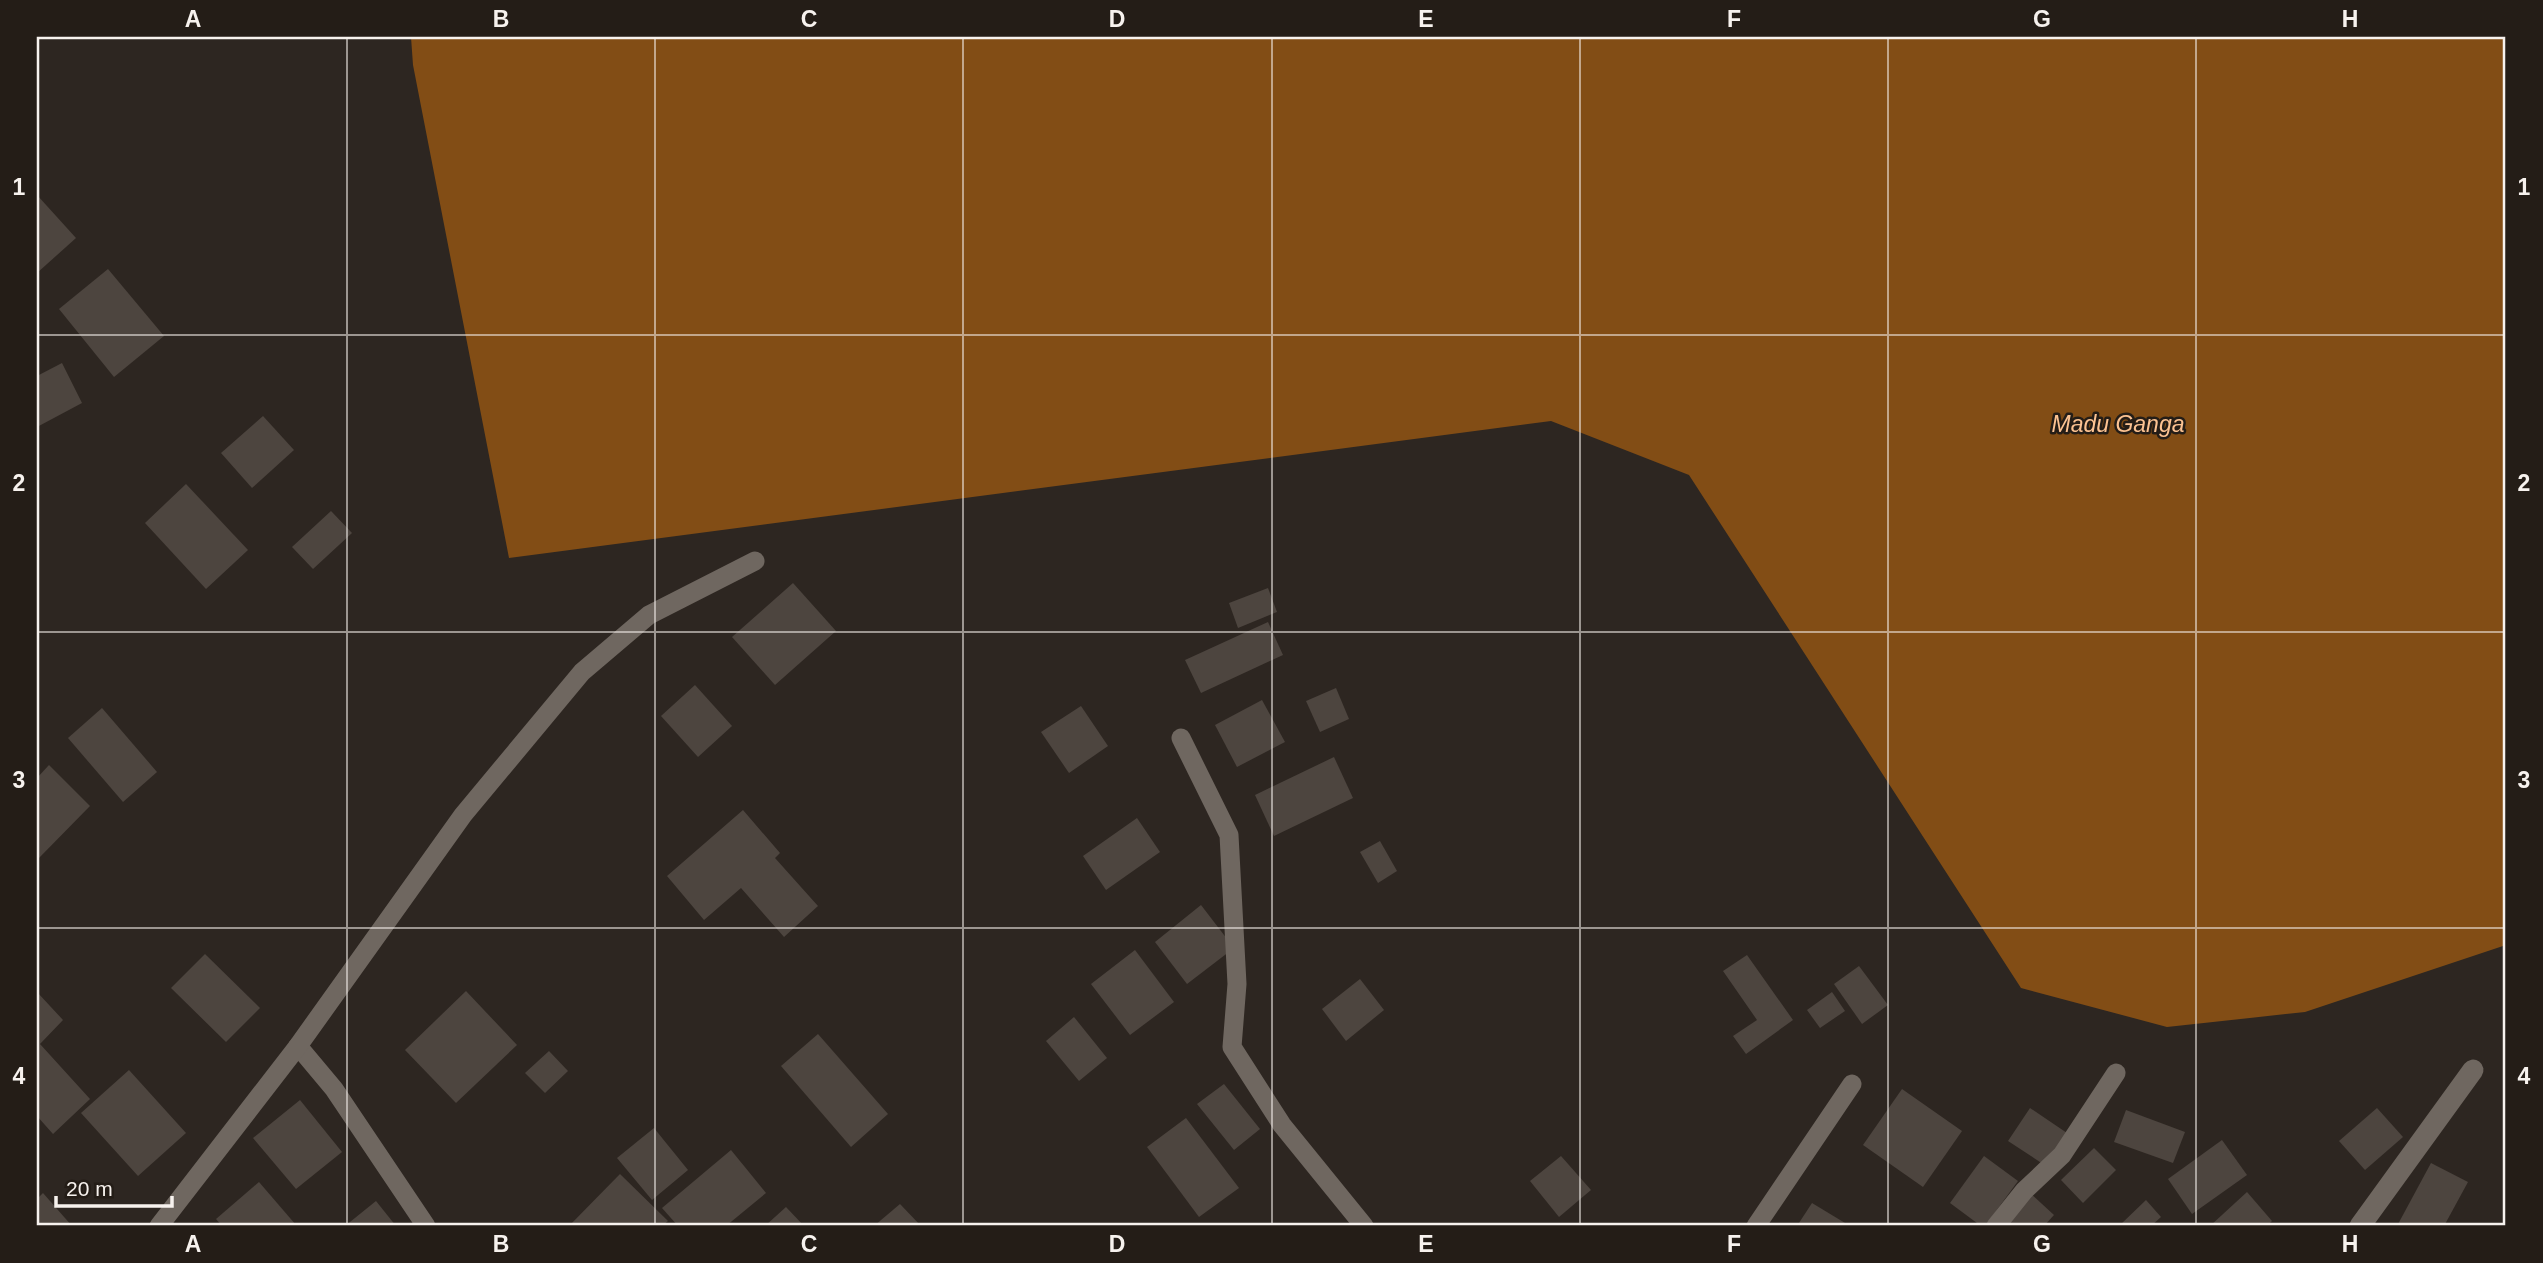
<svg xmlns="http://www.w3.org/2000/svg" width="2543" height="1263" viewBox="0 0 2543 1263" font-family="Helvetica,sans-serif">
<rect width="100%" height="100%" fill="#2d2621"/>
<!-- water -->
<path fill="#824d15" d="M411 37H2506V945L2305 1012 2167 1027 2021 988 1689 475 1551 421 509 558 413 65Z"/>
<!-- building -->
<g fill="#4d453f">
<path d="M37 195 76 238 37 273Z"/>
<path d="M108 269 164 336 114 377 59 309Z"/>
<path d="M62 363 82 403 37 427V376Z"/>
<path d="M263 416 294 450 252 488 221 453Z"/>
<path d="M186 484 248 550 206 589 145 523Z"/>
<path d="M331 511 352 533 313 569 292 547Z"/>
<path d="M793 583 836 631 775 685 732 637Z"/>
<path d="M1268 588 1277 612 1238 628 1229 603Z"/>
<path d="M1268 622 1283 655 1201 693 1185 660Z"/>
<path d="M695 685 732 726 698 757 661 716Z"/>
<path d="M1336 688 1349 719 1320 732 1306 701Z"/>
<path d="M1262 700 1285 742 1237 767 1215 725Z"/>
<path d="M1081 706 1108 746 1069 773 1041 732Z"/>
<path d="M102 708 157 772 123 802 68 738Z"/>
<path d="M1334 757 1353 798 1274 836 1255 795Z"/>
<path d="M49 765 90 806 37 860V778Z"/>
<path d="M743 810 780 853 775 858 818 906 784 937 741 888 704 920 667 876Z"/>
<path d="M1137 818 1160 852 1106 890 1083 856Z"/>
<path d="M1380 841 1397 871 1378 883 1360 852Z"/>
<path d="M1201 905 1234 948 1187 984 1155 942Z"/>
<path d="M1135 950 1174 1002 1130 1035 1091 984Z"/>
<path d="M205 954 260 1008 226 1042 171 988Z"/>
<path d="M1747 955 1793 1020 1746 1054 1733 1036 1757 1020 1723 971Z"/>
<path d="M1859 966 1888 1005 1862 1024 1834 984Z"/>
<path d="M1360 979 1384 1010 1346 1041 1322 1009Z"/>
<path d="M466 991 517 1045 456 1103 405 1050Z"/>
<path d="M37 992 63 1020 40 1044 90 1099 53 1134 37 1116Z"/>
<path d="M1832 992 1845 1011 1820 1028 1807 1010Z"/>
<path d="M1074 1017 1107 1058 1079 1081 1046 1041Z"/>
<path d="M818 1034 888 1114 851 1147 781 1066Z"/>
<path d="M549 1051 568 1071 545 1093 525 1073Z"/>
<path d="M129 1070 186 1133 138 1176 81 1113Z"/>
<path d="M1224 1084 1260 1129 1234 1150 1197 1104Z"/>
<path d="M1902 1089 1962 1131 1923 1187 1863 1145Z"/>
<path d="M300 1100 342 1152 296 1189 253 1138Z"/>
<path d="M2030 1108 2067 1133 2046 1166 2008 1141Z"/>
<path d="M2377 1108 2403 1137 2365 1170 2339 1141Z"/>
<path d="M2126 1110 2185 1132 2173 1163 2114 1142Z"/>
<path d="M1186 1118 1239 1188 1199 1217 1147 1147Z"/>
<path d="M654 1128 688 1170 652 1200 617 1158Z"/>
<path d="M2222 1140 2247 1175 2192 1214 2168 1179Z"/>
<path d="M2094 1148 2116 1170 2083 1203 2061 1180Z"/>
<path d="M731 1150 766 1193 726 1226H678L662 1208Z"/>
<path d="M1561 1156 1591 1190 1559 1217 1530 1181Z"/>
<path d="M1984 1156 2018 1181 1985 1226H1981L1950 1203Z"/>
<path d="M2431 1163 2468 1182 2444 1226H2397Z"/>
<path d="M620 1174 668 1221 662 1226H569Z"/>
<path d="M259 1182 296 1225 222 1226 216 1219Z"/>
<path d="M2247 1192 2272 1221 2267 1226H2210Z"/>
<path d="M43 1193 72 1226H37V1199Z"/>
<path d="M2030 1193 2054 1215 2044 1226H2002Z"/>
<path d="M2146 1200 2161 1217 2151 1226H2119Z"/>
<path d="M376 1201 396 1226H345Z"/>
<path d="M1812 1203 1850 1226H1797Z"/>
<path d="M900 1204 921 1226H874Z"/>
<path d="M786 1207 804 1226H765Z"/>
</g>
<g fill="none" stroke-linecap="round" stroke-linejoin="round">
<!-- service -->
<g stroke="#6f6760" stroke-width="19">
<path d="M1181 738 1229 835 1237 984 1232 1047 1282 1125 1364 1226"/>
<path d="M298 1046 334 1089 426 1226"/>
<path d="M159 1226 298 1046 463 815 582 672 649 615 755 561"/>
<path d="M1756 1226 1852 1084"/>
<path d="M1996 1226 2024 1191 2062 1155 2116 1073"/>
</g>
<!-- minor -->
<path stroke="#6f6760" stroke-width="21" d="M2360 1226 2473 1070"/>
</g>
<!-- grid -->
<path fill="none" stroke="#f7f2ee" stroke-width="2" stroke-opacity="0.55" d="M347 37V1226M655 37V1226M963 37V1226M1272 37V1226M1580 37V1226M1888 37V1226M2196 37V1226M37 335H2506M37 632H2506M37 928H2506"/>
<g text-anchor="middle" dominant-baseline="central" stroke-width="5" stroke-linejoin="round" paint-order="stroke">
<!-- water labels -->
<g font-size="23" font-style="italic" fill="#fdc392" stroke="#241d17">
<text x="2118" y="424">Madu Ganga</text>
</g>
</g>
<!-- border -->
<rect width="2543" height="1263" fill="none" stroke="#241d17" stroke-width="77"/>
<!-- scale -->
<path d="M56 1196v10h116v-10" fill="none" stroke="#f7f2ee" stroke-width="3.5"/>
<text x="66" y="1196" font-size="21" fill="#f7f2ee" stroke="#241d17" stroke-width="5" paint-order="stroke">20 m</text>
<rect x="38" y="38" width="2466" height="1186" fill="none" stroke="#f7f2ee" stroke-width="2.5"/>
<g font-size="23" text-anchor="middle" font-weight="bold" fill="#f7f2ee">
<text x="193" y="27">A</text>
<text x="501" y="27">B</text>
<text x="809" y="27">C</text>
<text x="1117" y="27">D</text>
<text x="1426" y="27">E</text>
<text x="1734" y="27">F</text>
<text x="2042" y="27">G</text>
<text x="2350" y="27">H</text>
<text x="19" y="195">1</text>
<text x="2524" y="195">1</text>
<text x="19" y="491">2</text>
<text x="2524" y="491">2</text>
<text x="19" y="788">3</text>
<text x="2524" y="788">3</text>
<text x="19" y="1084">4</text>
<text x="2524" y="1084">4</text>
<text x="193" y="1252">A</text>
<text x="501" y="1252">B</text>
<text x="809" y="1252">C</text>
<text x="1117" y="1252">D</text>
<text x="1426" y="1252">E</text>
<text x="1734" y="1252">F</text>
<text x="2042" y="1252">G</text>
<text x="2350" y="1252">H</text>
</g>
</svg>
